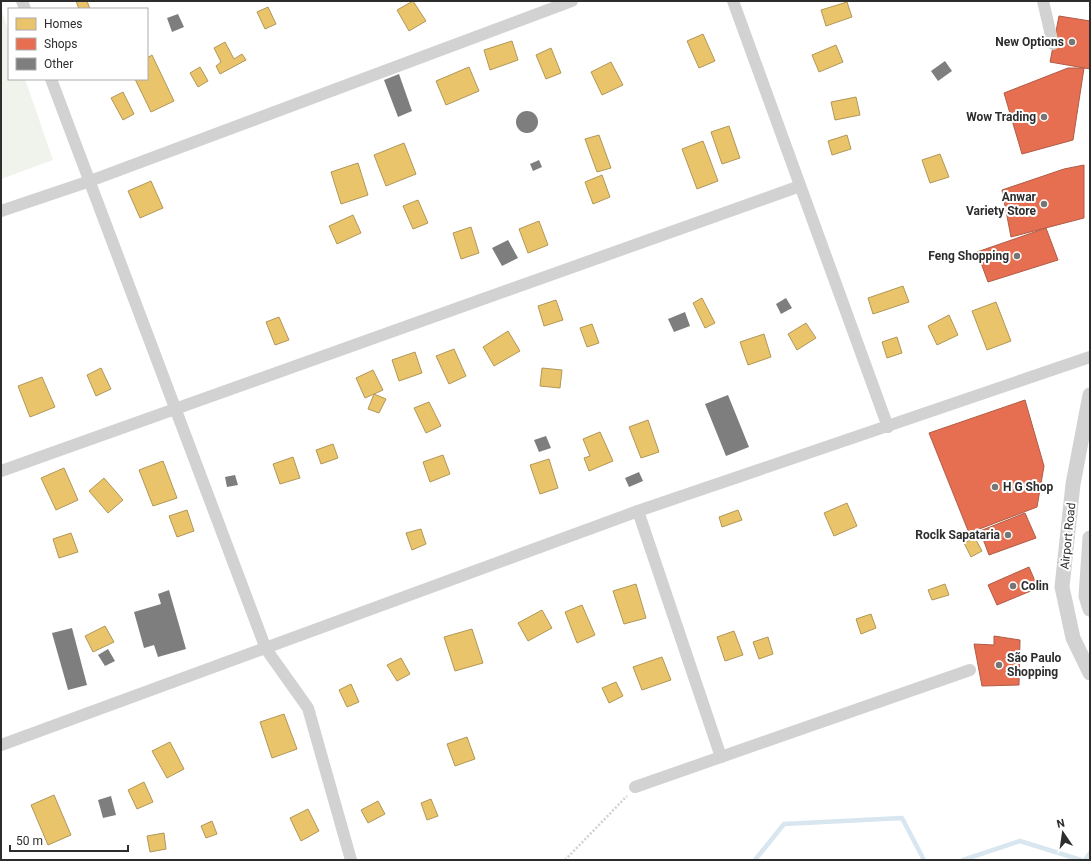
<svg xmlns="http://www.w3.org/2000/svg" width="1091" height="861" viewBox="0 0 1091 861" font-family="Roboto,sans-serif">
<rect width="100%" height="100%" fill="#fff"/>
<!-- green -->
<path fill="#f0f3eb" d="M1 9 9 32V79H25L53 160 1 179Z"/>
<!-- homes -->
<g fill="#e9c46a" stroke="#b19758">
<path d="M76 1H87L90 9H79Z"/>
<path d="M413 1 426 21 409 31 397 10Z"/>
<path d="M847 2 852 17 826 26 821 10Z"/>
<path d="M268 7 276 24 265 29 257 12Z"/>
<path d="M703 34 715 61 699 68 687 41Z"/>
<path d="M512 41 518 60 490 70 484 50Z"/>
<path d="M225 42 234 59 242 54 246 60 220 74 216 66 221 62 214 48Z"/>
<path d="M836 45 843 62 819 72 812 55Z"/>
<path d="M551 48 561 73 546 79 536 55Z"/>
<path d="M152 55 174 101 151 112 135 79H147V58Z"/>
<path d="M611 62 623 85 602 95 591 72Z"/>
<path d="M200 67 208 81 198 87 190 73Z"/>
<path d="M469 67 479 91 446 105 436 81Z"/>
<path d="M123 92 134 114 123 120 111 98Z"/>
<path d="M856 97 860 115 835 120 831 102Z"/>
<path d="M729 126 740 158 722 164 711 132Z"/>
<path d="M599 135 611 168 597 172 585 139Z"/>
<path d="M847 135 851 149 832 155 828 141Z"/>
<path d="M703 141 718 181 697 189 682 149Z"/>
<path d="M404 143 416 174 386 186 374 155Z"/>
<path d="M940 154 949 177 930 183 922 160Z"/>
<path d="M358 163 368 195 341 204 331 172Z"/>
<path d="M602 175 610 197 593 204 585 182Z"/>
<path d="M151 181 163 208 140 218 128 191Z"/>
<path d="M418 200 428 223 413 229 403 206Z"/>
<path d="M353 215 361 233 337 244 329 226Z"/>
<path d="M539 221 548 245 528 253 519 229Z"/>
<path d="M471 227 479 253 461 259 453 233Z"/>
<path d="M903 286 909 302 873 314 868 298Z"/>
<path d="M702 298 715 323 705 328 693 303Z"/>
<path d="M556 300 563 320 544 326 538 306Z"/>
<path d="M996 302 1011 341 987 350 972 311Z"/>
<path d="M949 315 958 335 937 345 928 326Z"/>
<path d="M279 317 289 340 275 345 266 322Z"/>
<path d="M806 323 816 338 797 350 788 334Z"/>
<path d="M592 324 599 343 587 347 580 328Z"/>
<path d="M508 331 520 351 494 366 483 347Z"/>
<path d="M764 334 771 357 748 365 740 342Z"/>
<path d="M897 337 902 353 887 358 882 342Z"/>
<path d="M454 349 466 376 449 384 436 356Z"/>
<path d="M415 352 422 373 399 381 392 360Z"/>
<path d="M101 368 111 389 96 396 87 375Z"/>
<path d="M542 368 562 370 560 388 540 386Z"/>
<path d="M373 370 383 390 365 398 356 378Z"/>
<path d="M42 377 55 407 30 417 18 386Z"/>
<path d="M374 394 386 399 379 413 368 409Z"/>
<path d="M429 402 441 426 426 433 414 408Z"/>
<path d="M648 420 659 452 641 458 629 427Z"/>
<path d="M600 432 613 461 589 471 584 458 590 456 583 439Z"/>
<path d="M333 444 338 458 321 464 316 450Z"/>
<path d="M443 455 450 474 430 482 423 462Z"/>
<path d="M293 457 300 478 280 484 273 464Z"/>
<path d="M549 459 558 488 540 494 530 465Z"/>
<path d="M163 461 177 498 153 506 139 470Z"/>
<path d="M64 468 78 500 56 510 41 478Z"/>
<path d="M104 478 123 500 108 513 89 491Z"/>
<path d="M847 503 857 526 834 536 824 513Z"/>
<path d="M187 510 194 531 177 537 169 516Z"/>
<path d="M738 510 742 520 722 527 719 517Z"/>
<path d="M421 529 426 544 412 550 406 533Z"/>
<path d="M71 533 78 552 59 558 53 539Z"/>
<path d="M975 538 982 551 971 557 964 543Z"/>
<path d="M636 584 646 618 624 624 613 591Z"/>
<path d="M945 584 949 595 932 600 928 590Z"/>
<path d="M582 605 595 635 577 643 565 612Z"/>
<path d="M542 610 552 628 528 641 518 623Z"/>
<path d="M871 614 876 628 861 634 856 619Z"/>
<path d="M105 626 114 642 93 652 85 636Z"/>
<path d="M472 629 483 663 455 671 444 637Z"/>
<path d="M734 631 743 655 725 661 717 637Z"/>
<path d="M768 637 773 654 759 659 753 642Z"/>
<path d="M662 657 671 680 642 690 633 667Z"/>
<path d="M401 658 410 674 397 681 387 665Z"/>
<path d="M616 682 623 696 609 703 602 688Z"/>
<path d="M351 684 359 702 347 707 339 690Z"/>
<path d="M284 714 297 749 272 758 260 722Z"/>
<path d="M467 737 475 759 455 766 447 744Z"/>
<path d="M170 742 184 769 167 778 152 751Z"/>
<path d="M144 782 153 802 137 809 128 790Z"/>
<path d="M54 795 71 835 48 845 31 805Z"/>
<path d="M431 799 438 816 427 820 421 803Z"/>
<path d="M378 801 385 814 368 823 361 810Z"/>
<path d="M308 809 319 831 301 841 290 818Z"/>
<path d="M212 821 217 834 206 838 201 826Z"/>
<path d="M164 833 166 849 150 852 147 836Z"/>
</g>
<!-- shops -->
<g fill="#e76f51" stroke="#af5b46">
<path d="M1059 16 1090 21V69L1050 62Z"/>
<path d="M1068 68H1084L1073 140 1022 154 1004 93Z"/>
<path d="M1084 165V218L1011 237 1002 190 1064 169Z"/>
<path d="M1046 228 1058 260 988 282 977 252Z"/>
<path d="M1025 400 1044 466 1037 507 969 533 929 433Z"/>
<path d="M1025 513 1036 538 989 555 980 531Z"/>
<path d="M1029 567 1038 588 997 605 988 585Z"/>
<path d="M994 636 1020 640 1019 685 982 686 974 644 994 645Z"/>
</g>
<g fill="none" stroke-linecap="round" stroke-linejoin="round">
<!-- stream -->
<g stroke="#d8e6f0" stroke-width="4.5">
<path d="M755 860 784 824 902 818 924 860"/>
<path d="M963 860 1020 841 1081 860"/>
<path d="M1085 860 1090 853"/>
</g>
</g>
<!-- building -->
<g fill="#7e7e7e">
<path d="M178 14 184 27 172 32 167 18Z"/>
<path d="M945 61 952 71 938 81 931 71Z"/>
<path d="M399 74 412 111 398 117 384 80Z"/>
<circle cx="527" cy="122" r="11"/>
<path d="M539 160 542 167 533 171 530 164Z"/>
<path d="M508 240 518 258 502 266 492 248Z"/>
<path d="M786 298 792 308 781 314 776 304Z"/>
<path d="M685 312 690 326 674 332 668 319Z"/>
<path d="M728 395 749 447 726 456 705 404Z"/>
<path d="M546 436 551 448 539 452 534 440Z"/>
<path d="M639 472 643 481 629 487 625 478Z"/>
<path d="M235 475 238 485 227 487 225 477Z"/>
<path d="M169 590 186 649 158 657 154 645 144 648 134 612 161 604 158 594Z"/>
<path d="M72 628 87 685 68 690 52 633Z"/>
<path d="M108 649 115 661 105 666 98 655Z"/>
<path d="M111 796 116 815 103 818 98 800Z"/>
</g>
<g fill="none" stroke-linecap="round" stroke-linejoin="round">
<!-- path -->
<path stroke="#d2d2d2" stroke-width="2.5" stroke-dasharray="2 2" stroke-linecap="butt" d="M565 860 627 796"/>
<!-- minor -->
<g stroke="#d2d2d2" stroke-width="12">
<path d="M22 1 25 9"/>
<path d="M733 1 888 427"/>
<path d="M1043 1 1053 44"/>
<path d="M51 79 266 649 308 708 351 860"/>
<path d="M1 211 90 181 572 1"/>
<path d="M1 471 800 186"/>
<path d="M638 511 721 757"/>
<path d="M1 745 638 511 1090 357"/>
<path d="M635 787 970 670"/>
</g>
<!-- tertiary -->
<g stroke="#d2d2d2" stroke-width="15">
<path d="M1090 395 1073 484 1062 587 1073 638 1090 673"/>
<path d="M1090 538 1086 596 1090 609"/>
</g>
</g>
<!-- markers -->
<g fill="#767676" stroke="#fff" stroke-width="1.5">
<circle cx="1072" cy="42" r="4"/>
<circle cx="1044" cy="117" r="4"/>
<circle cx="1044" cy="204" r="4"/>
<circle cx="1017" cy="256" r="4"/>
<circle cx="995" cy="487" r="4"/>
<circle cx="1008" cy="535" r="4"/>
<circle cx="1013" cy="586" r="4"/>
<circle cx="999" cy="665" r="4"/>
</g>
<g text-anchor="middle" dominant-baseline="central" stroke-width="4" stroke-linejoin="round" paint-order="stroke">
<!-- poi labels -->
<g font-size="12" font-weight="bold" fill="#2d2d2d" stroke="#fff" text-anchor="end">
<text x="1064" y="42">New Options</text>
<text x="1036" y="117">Wow Trading</text>
<text x="1036" y="197">Anwar<tspan x="1036" dy="14">Variety Store</tspan></text>
<text x="1009" y="256">Feng Shopping</text>
<text x="1003" y="487" text-anchor="start">H G Shop</text>
<text x="1000" y="535">Roclk Sapataria</text>
<text x="1021" y="586" text-anchor="start">Colin</text>
<text x="1007" y="658" text-anchor="start">São Paulo<tspan x="1007" dy="14">Shopping</tspan></text>
</g>
<!-- street labels -->
<g font-size="12" fill="#2d2d2d" stroke="#fff">
<text transform="translate(1068 536) rotate(-84)">Airport Road</text>
</g>
</g>
<!-- border -->
<rect width="1091" height="861" fill="none" stroke="#2d2d2d" stroke-width="4"/>
<!-- legend -->
<rect x="8" y="8" width="140" height="72" fill="#ffffff" stroke="#ababab"/>
<rect x="16" y="18" width="20" height="12" fill="#e9c46a" stroke="#ababab"/>
<text x="44" y="28" font-size="12" fill="#2d2d2d">Homes</text>
<rect x="16" y="38" width="20" height="12" fill="#e76f51" stroke="#ababab"/>
<text x="44" y="48" font-size="12" fill="#2d2d2d">Shops</text>
<rect x="16" y="58" width="20" height="12" fill="#7e7e7e" stroke="#ababab"/>
<text x="44" y="68" font-size="12" fill="#2d2d2d">Other</text>
<!-- north arrow -->
<g transform="translate(1063 833) rotate(347)" stroke="#ffffff" stroke-width="3" paint-order="stroke">
<path d="M0-3L7 15L0 10L-7 15Z" fill="#2d2d2d"/>
<text y="-6" font-size="11" font-weight="bold" text-anchor="middle" fill="#2d2d2d">N</text>
</g>
<!-- scale -->
<path d="M10 845v6h118v-6" fill="none" stroke="#2d2d2d" stroke-width="2"/>
<text x="16" y="845" font-size="12" fill="#2d2d2d" stroke="#ffffff" stroke-width="3" paint-order="stroke">50 m</text>
</svg>
